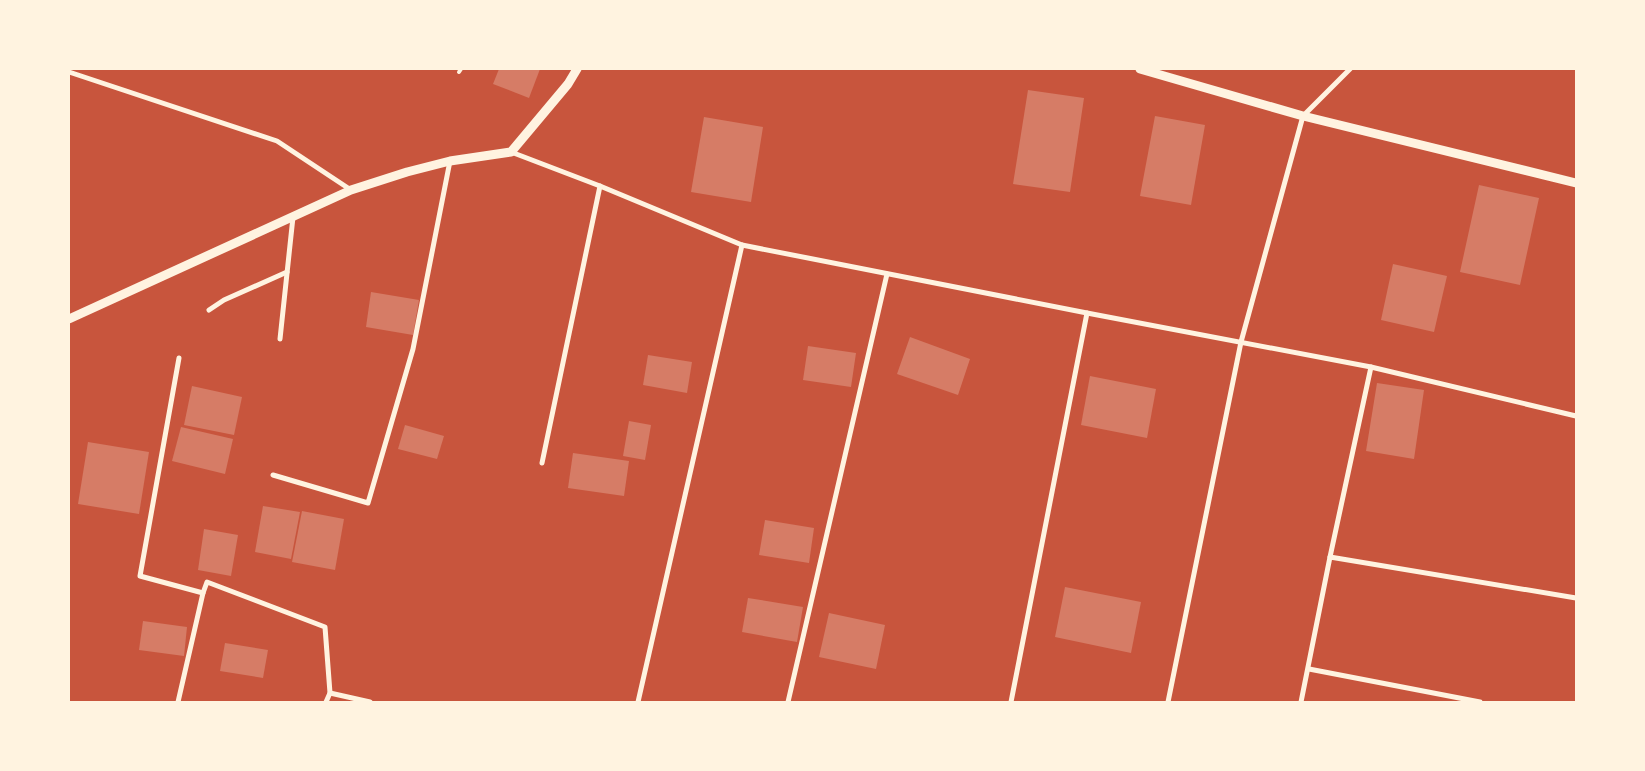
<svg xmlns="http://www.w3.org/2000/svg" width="1645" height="771" viewBox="0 0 1645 771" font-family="'Public Sans',sans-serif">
<rect width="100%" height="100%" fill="#c8553d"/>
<!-- building -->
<g fill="#d67c66">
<path d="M499 69H540L529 98 493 84Z"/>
<path d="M1028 90 1084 98 1070 192 1013 184Z"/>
<path d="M1155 116 1205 125 1191 205 1140 196Z"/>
<path d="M704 117 763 127 751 202 691 192Z"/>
<path d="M1479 185 1539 198 1520 285 1460 272Z"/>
<path d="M1393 264 1447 276 1434 332 1381 320Z"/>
<path d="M371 292 419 300 413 335 366 327Z"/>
<path d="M910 337 970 359 958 395 897 374Z"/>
<path d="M808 346 856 353 851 387 803 380Z"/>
<path d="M648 355 692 362 687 393 643 385Z"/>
<path d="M1090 376 1156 389 1147 438 1081 425Z"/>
<path d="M1377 383 1424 390 1414 459 1366 451Z"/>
<path d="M192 386 242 397 234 435 184 425Z"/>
<path d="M629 421 651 425 645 460 623 456Z"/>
<path d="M405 425 444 436 437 459 398 449Z"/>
<path d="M181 427 233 439 225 474 172 461Z"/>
<path d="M88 442 149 452 139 514 78 504Z"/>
<path d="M573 453 629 461 624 496 568 488Z"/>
<path d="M263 506 300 512 291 559 255 552Z"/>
<path d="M302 511 344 519 335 570 292 562Z"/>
<path d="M765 520 814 528 809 563 759 555Z"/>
<path d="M204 529 238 535 231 576 198 570Z"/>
<path d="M1065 587 1141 602 1131 653 1055 637Z"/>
<path d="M748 598 803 607 797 642 742 632Z"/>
<path d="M829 613 885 625 876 669 819 657Z"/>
<path d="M143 621 187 627 184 656 139 650Z"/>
<path d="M225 643 268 650 263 678 220 671Z"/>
</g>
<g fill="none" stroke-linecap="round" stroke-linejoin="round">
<!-- service -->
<path stroke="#fff3e0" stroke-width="4" d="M459 72 461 69"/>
<!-- minor -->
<g stroke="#fff3e0" stroke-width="5">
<path d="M69 72 277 141 351 190"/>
<path d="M511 152 600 186 742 245 1087 313 1371 367 1576 416"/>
<path d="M209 310 224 300 287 272"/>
<path d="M280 339 293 217"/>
<path d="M179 358 140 576 203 593"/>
<path d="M542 463 600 186"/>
<path d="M273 475 368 503 413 349 450 161"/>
<path d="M1330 557 1576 598"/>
<path d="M1309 669 1480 702"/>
<path d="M330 693 370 702"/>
<path d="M178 702 203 593 207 582 325 627 330 693 326 702"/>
<path d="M638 702 742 245"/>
<path d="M788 702 887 274"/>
<path d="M1011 702 1087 313"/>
<path d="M1168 702 1241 342 1303 116 1350 69"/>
<path d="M1301 702 1330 557 1371 367"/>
</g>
<!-- tertiary -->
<g stroke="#fff3e0" stroke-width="9">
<path d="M1140 69 1303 116 1576 183"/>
<path d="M69 319 351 190 407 172 450 161 511 152 568 84 577 69"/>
</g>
</g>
<!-- border -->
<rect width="1645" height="771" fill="none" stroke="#fff3e0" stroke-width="140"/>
</svg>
